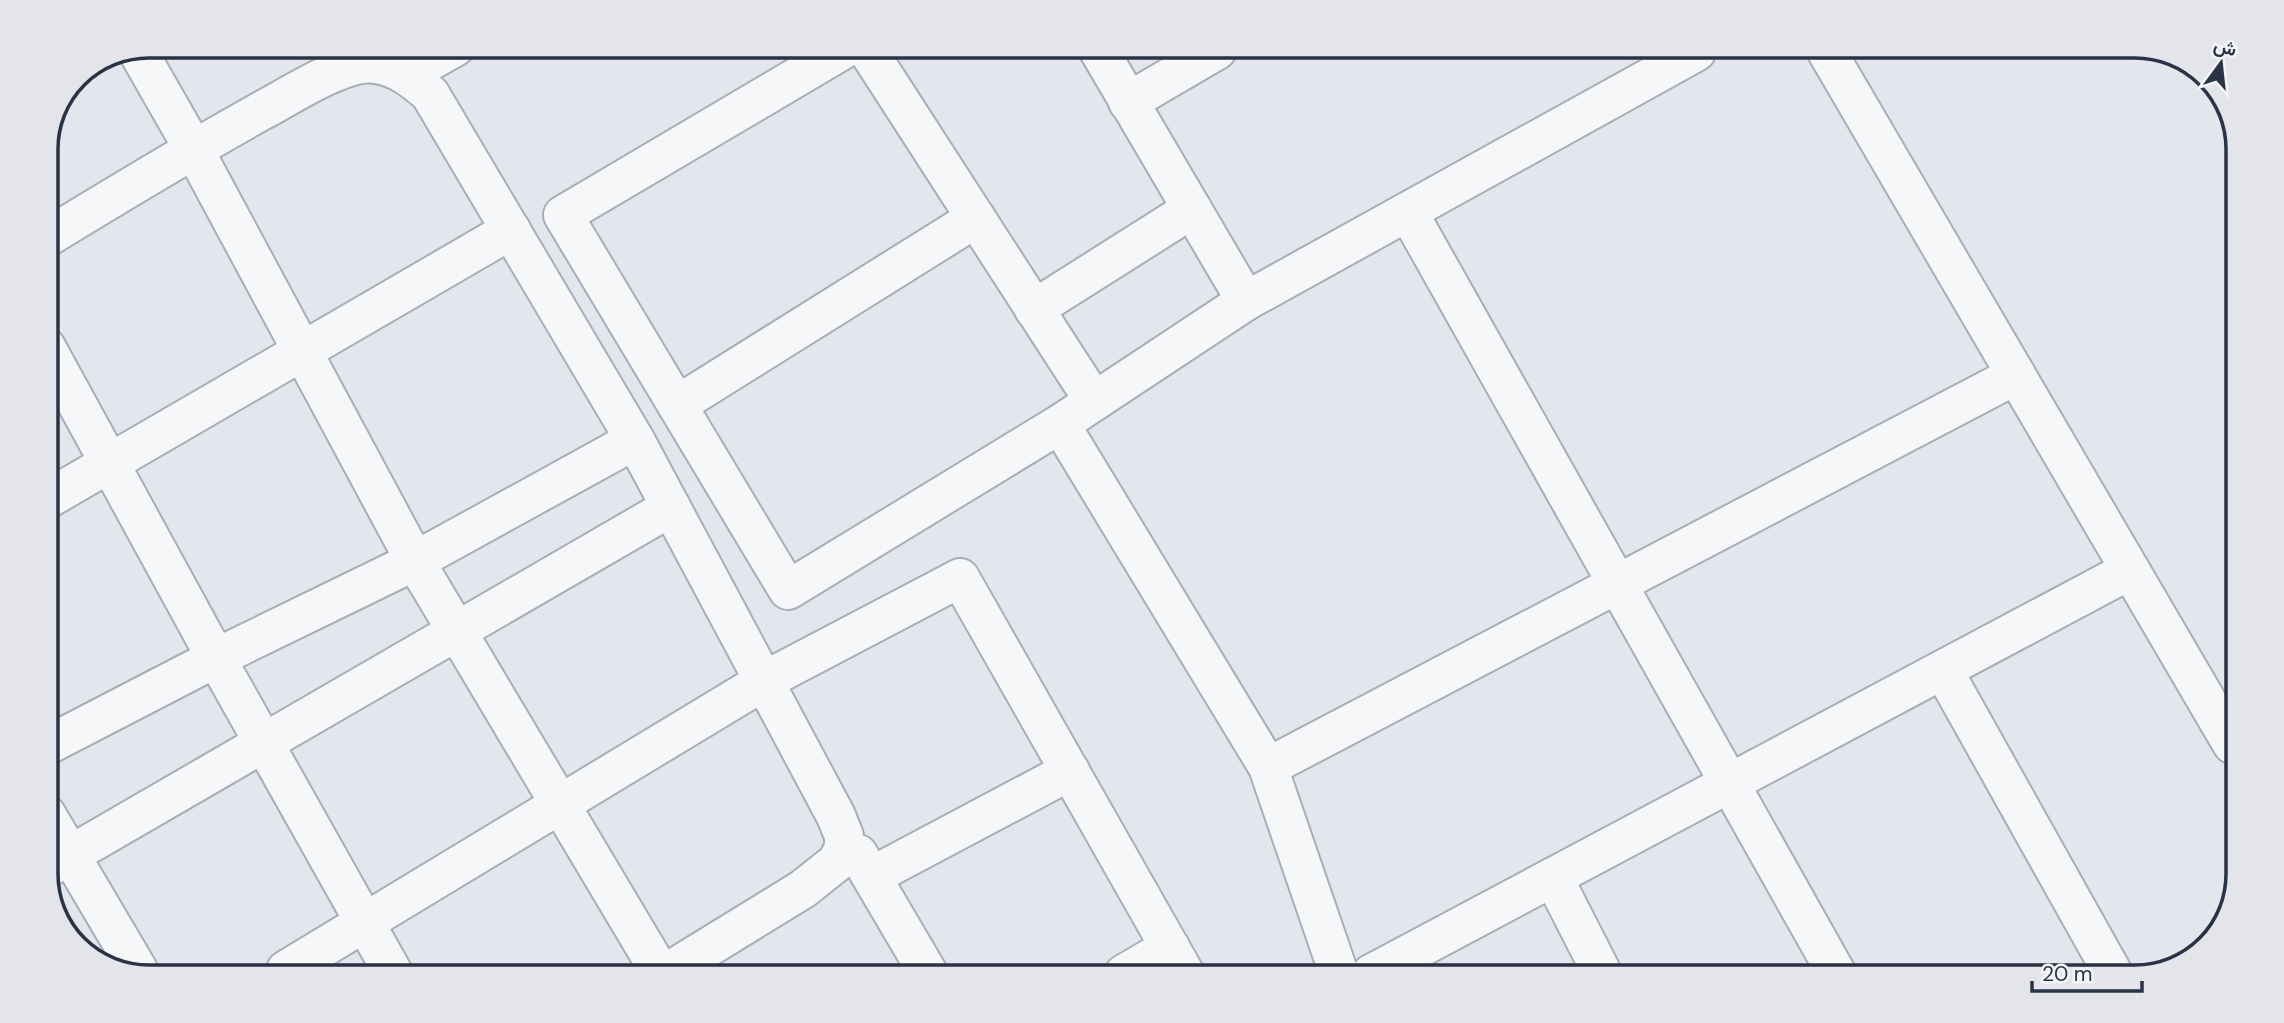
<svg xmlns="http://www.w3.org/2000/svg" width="2284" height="1023" viewBox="0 0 2284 1023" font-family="'DM Sans',Vazirmatn,sans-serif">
<rect width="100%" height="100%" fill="#e3e6ec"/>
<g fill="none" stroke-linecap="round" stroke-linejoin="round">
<defs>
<g id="street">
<path d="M846 48 563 215 788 590 1060 424"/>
<path d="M866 48 1094 401"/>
<path d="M1098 49 1246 301"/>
<path d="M137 50 193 148 415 561 660 972"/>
<path d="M1827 52 2232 744"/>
<path d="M395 54 407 74 455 47"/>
<path d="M1128 102 1217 50"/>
<path d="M1408 212 1838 976"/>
<path d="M46 238C118 194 189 151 263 110 290 96 345 59 375 64 398 67 414 80 430 94L635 440 836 816 844 836V848L837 862 803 889 668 972"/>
<path d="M1034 309 1192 209"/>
<path d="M46 347 216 658 392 971"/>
<path d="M677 405 976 218"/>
<path d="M46 500 511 230"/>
<path d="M1943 670 2115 977"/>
<path d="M46 746 216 658 415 561 635 440"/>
<path d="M1268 767 2016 375"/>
<path d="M46 814 138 970"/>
<path d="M858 854 928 973"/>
<path d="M46 869 671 507"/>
<path d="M872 876 1070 771"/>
<path d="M1553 877 1603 975"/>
<path d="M286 970 764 681 960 578 1185 974"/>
<path d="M1124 974 1170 947"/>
<path d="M1339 974 1268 767 1060 424 1246 301 1696 52"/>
<path d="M1371 974 2130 570"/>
</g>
</defs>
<!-- street casing -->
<use href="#street" stroke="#a8adb7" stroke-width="42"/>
<!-- street -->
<use href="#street" stroke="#f6f7f9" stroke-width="38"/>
</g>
<!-- crop -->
<path d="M0 0H2284V1023H0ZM149 58H2135A91 91 0 0 1 2226 149V874A91 91 0 0 1 2135 965H149A91 91 0 0 1 58 874V149A91 91 0 0 1 149 58Z" fill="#e3e5eb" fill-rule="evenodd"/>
<path fill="none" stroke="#2a3345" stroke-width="3.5" d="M149 58H2135A91 91 0 0 1 2226 149V874A91 91 0 0 1 2135 965H149A91 91 0 0 1 58 874V149A91 91 0 0 1 149 58Z"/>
<!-- north arrow -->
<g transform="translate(2221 63) rotate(15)" stroke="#f3f5f9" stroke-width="5" paint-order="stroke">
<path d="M0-5L12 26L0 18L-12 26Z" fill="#2a3345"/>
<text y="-10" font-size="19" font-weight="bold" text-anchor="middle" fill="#2a3345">ش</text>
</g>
<!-- scale -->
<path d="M2032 981v10h110v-10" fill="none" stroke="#2a3345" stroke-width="3.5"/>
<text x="2042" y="981" font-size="21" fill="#2a3345" stroke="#f3f5f9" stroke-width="5" paint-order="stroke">20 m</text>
</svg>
